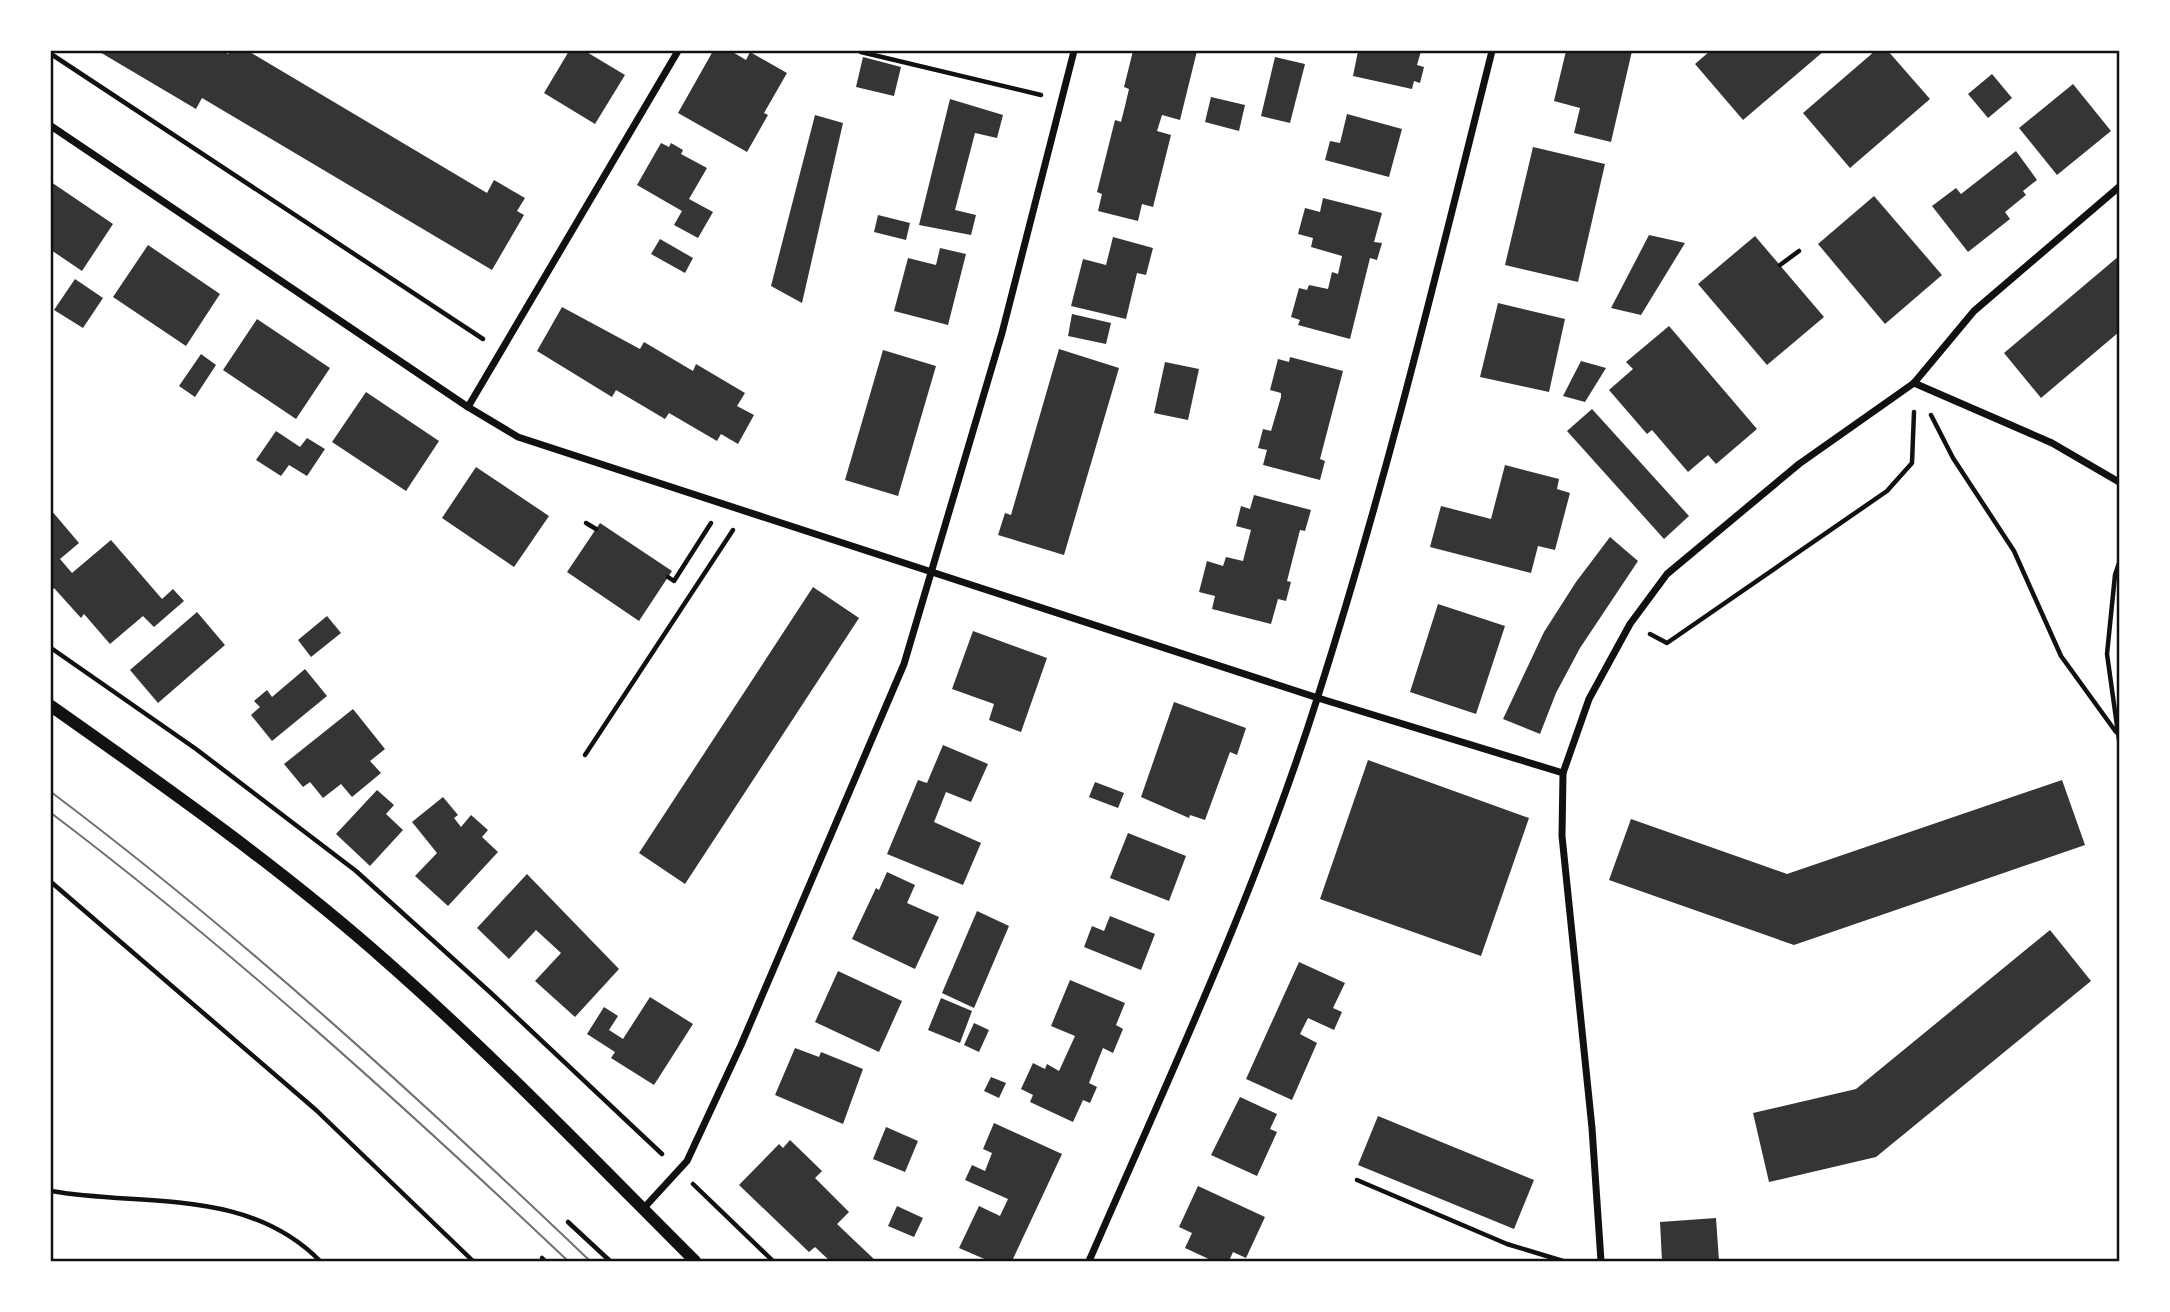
<svg xmlns="http://www.w3.org/2000/svg" width="2170" height="1312" viewBox="0 0 2170 1312" font-family="Manrope,sans-serif">
<rect width="100%" height="100%" fill="#fff"/>
<!-- building -->
<g fill="#353535">
<path d="M98 51H223L228 54 230 51H248L487 193 494 180 525 198 517 211 524 215 492 270 202 98 196 109Z"/>
<path d="M569 51H585L625 75 595 124 544 93Z"/>
<path d="M713 51H731L746 60 750 52 787 73 764 113 768 115 747 152 678 113Z"/>
<path d="M1133 51H1197L1180 120 1162 115 1157 131 1171 135 1153 207 1142 204 1138 221 1098 211 1102 194 1097 192 1115 120 1121 122 1125 106 1129 89 1124 87Z"/>
<path d="M1358 51H1421L1417 65 1424 67 1420 83 1414 81 1412 89 1353 76Z"/>
<path d="M1566 51H1632L1611 142 1574 133 1580 108 1554 101Z"/>
<path d="M1710 51H1824L1743 120 1695 64Z"/>
<path d="M1875 51H1888L1930 99 1850 168 1803 113Z"/>
<path d="M863 57 901 67 894 96 856 87Z"/>
<path d="M1275 57 1305 64 1290 123 1261 116Z"/>
<path d="M1992 74 2012 98 1988 118 1968 94Z"/>
<path d="M2073 84 2111 131 2057 175 2019 128Z"/>
<path d="M1211 97 1245 105 1239 131 1205 122Z"/>
<path d="M950 99 1003 115 997 138 975 133 955 210 976 215 971 235 919 225Z"/>
<path d="M1347 114 1402 129 1389 177 1325 160 1330 141 1340 143Z"/>
<path d="M815 115 843 123 802 303 771 286Z"/>
<path d="M661 143 669 147 671 143 683 150 681 154 707 168 689 199 713 212 698 238 674 225 682 211 637 185Z"/>
<path d="M1533 147 1605 164 1578 282 1505 265Z"/>
<path d="M2016 151 2037 180 2023 191 2026 195 2005 212 2010 219 1968 252 1932 206 1956 188 1961 194Z"/>
<path d="M51 182 113 224 82 271 51 250Z"/>
<path d="M1874 196 1942 275 1885 324 1818 244Z"/>
<path d="M1323 198 1382 213 1374 242 1382 243 1377 260 1370 258 1350 339 1298 325 1300 320 1291 317 1299 288 1307 290 1309 285 1328 289 1332 272 1338 274 1342 256 1311 247 1313 238 1298 234 1305 208 1320 212Z"/>
<path d="M878 215 910 223 906 240 874 232Z"/>
<path d="M1649 235 1685 243 1641 315 1611 308Z"/>
<path d="M1755 236 1824 317 1767 365 1698 284Z"/>
<path d="M1113 237 1153 248 1146 275 1137 273 1126 319 1071 306 1083 259 1106 265Z"/>
<path d="M660 239 693 258 685 273 651 254Z"/>
<path d="M148 245 220 294 186 346 113 297Z"/>
<path d="M940 248 966 254 948 325 894 311 908 258 936 265Z"/>
<path d="M2119 256V332L2041 398 2004 353Z"/>
<path d="M75 279 103 298 83 328 54 310Z"/>
<path d="M1498 303 1565 319 1549 392 1480 377Z"/>
<path d="M562 307 640 349 644 342 693 371 696 364 745 393 737 406 754 415 738 444 721 434 717 441 669 413 665 419 616 390 612 397 537 351Z"/>
<path d="M1072 314 1111 323 1106 344 1068 336Z"/>
<path d="M257 319 330 368 296 419 223 370Z"/>
<path d="M1669 326 1757 429 1716 464 1708 455 1688 472 1652 430 1647 434 1609 390 1633 369 1626 362Z"/>
<path d="M1059 349 1119 368 1064 555 998 535 1005 513 1011 515Z"/>
<path d="M883 350 936 366 898 496 845 480Z"/>
<path d="M201 354 216 365 195 397 179 386Z"/>
<path d="M1290 357 1343 371 1320 459 1325 461 1320 480 1263 465 1267 450 1258 448 1263 429 1271 431 1281 397V393L1270 390 1278 359 1289 362Z"/>
<path d="M1581 361 1606 368 1585 402 1563 396Z"/>
<path d="M1165 362 1199 369 1188 420 1154 413Z"/>
<path d="M366 392 439 441 406 491 332 442Z"/>
<path d="M1592 409 1689 516 1664 539 1567 431Z"/>
<path d="M276 431 300 447 307 438 325 449 307 476 289 465 281 476 256 460Z"/>
<path d="M1505 465 1559 479 1557 489 1570 493 1555 550 1538 546 1531 573 1430 547 1441 506 1491 519Z"/>
<path d="M476 467 549 516 514 567 442 518Z"/>
<path d="M1254 495 1311 510 1305 531 1300 530 1287 581 1291 582 1286 601 1278 599 1271 624 1212 609 1215 596 1199 592 1207 561 1223 566 1226 557 1243 561 1251 530 1236 526 1241 506 1250 509Z"/>
<path d="M51 510 79 543 60 559 72 573 111 540 162 599 173 589 184 601 154 627 143 616 110 644 84 614 81 618 54 588 51 592Z"/>
<path d="M600 523 672 571 639 621 567 572Z"/>
<path d="M1610 537 1638 561 1580 648 1556 693 1540 734 1503 719 1544 632 1576 582Z"/>
<path d="M813 587 859 618 685 884 639 853Z"/>
<path d="M1438 604 1505 626 1476 714 1410 692Z"/>
<path d="M197 612 225 645 158 703 130 670Z"/>
<path d="M327 616 341 633 311 657 298 640Z"/>
<path d="M973 631 1047 658 1021 732 989 720 994 704 952 689Z"/>
<path d="M305 669 327 696 272 741 251 715 260 707 254 701 267 690 272 697Z"/>
<path d="M1174 702 1246 728 1237 755 1230 752 1205 820 1190 815 1189 818 1141 797Z"/>
<path d="M353 709 385 749 370 761 381 773 352 797 341 784 323 798 310 782 303 787 284 764Z"/>
<path d="M943 745 988 764 971 802 946 792 934 822 981 843 963 885 887 854 918 780 927 783Z"/>
<path d="M1368 760 1529 818 1481 956 1320 899Z"/>
<path d="M2062 780 2085 845 1794 945 1609 880 1631 819 1787 874Z"/>
<path d="M1095 782 1124 793 1118 808 1089 797Z"/>
<path d="M377 790 394 805 386 814 403 830 370 866 336 834Z"/>
<path d="M443 797 458 815 454 818 461 827 471 815 488 830 482 837 498 852 448 906 415 876 437 853 412 822Z"/>
<path d="M1128 833 1186 856 1169 901 1110 878Z"/>
<path d="M887 872 915 885 907 903 939 917 915 969 852 939 876 888 879 890Z"/>
<path d="M527 874 619 969 575 1017 535 981 561 953 536 930 509 959 477 928Z"/>
<path d="M977 911 1009 926 974 1008 942 993Z"/>
<path d="M1110 916 1155 934 1141 970 1084 947 1092 926 1104 931Z"/>
<path d="M2050 930 2091 981 1876 1157 1769 1182 1753 1113 1856 1089Z"/>
<path d="M1299 962 1345 983 1333 1008 1342 1012 1334 1030 1308 1018 1300 1034 1317 1043 1292 1100 1246 1079Z"/>
<path d="M838 971 902 1001 879 1052 815 1022Z"/>
<path d="M1070 980 1125 1003 1116 1025 1123 1029 1113 1053 1103 1048 1089 1083 1097 1087 1090 1103 1083 1100 1073 1122 1030 1102 1033 1095 1021 1089 1033 1063 1045 1069 1047 1064 1059 1071 1075 1036 1051 1026Z"/>
<path d="M650 997 693 1024 654 1085 611 1058 615 1052 587 1034 604 1007 618 1016 609 1030 623 1039Z"/>
<path d="M941 998 972 1011 960 1043 928 1030Z"/>
<path d="M974 1023 989 1030 979 1052 964 1045Z"/>
<path d="M795 1048 819 1057 821 1052 863 1069 843 1124 775 1095Z"/>
<path d="M991 1077 1006 1083 999 1098 984 1091Z"/>
<path d="M1240 1097 1277 1114 1270 1129 1277 1132 1257 1176 1211 1155Z"/>
<path d="M1378 1116 1534 1180 1514 1229 1358 1165Z"/>
<path d="M994 1123 1062 1154 1012 1261H989L959 1248 979 1206 1000 1216 1008 1199 965 1180 972 1165 985 1171 992 1153 983 1149Z"/>
<path d="M886 1127 918 1141 905 1172 873 1159Z"/>
<path d="M790 1140 822 1171 815 1178 849 1212 837 1224 876 1261H830L815 1247 809 1252 739 1185 779 1144 783 1148Z"/>
<path d="M1198 1186 1265 1217 1246 1258 1233 1252 1229 1261H1213L1185 1248 1192 1233 1179 1227Z"/>
<path d="M897 1206 923 1218 914 1237 888 1226Z"/>
<path d="M1716 1218 1719 1261H1662L1660 1222Z"/>
</g>
<g fill="none" stroke-linecap="round" stroke-linejoin="round">
<!-- path -->
<g stroke="#111" stroke-width="4.5">
<path d="M861 52 1041 95"/>
<path d="M51 54 483 339"/>
<path d="M1780 265 1799 251"/>
<path d="M1931 415 1953 458 2014 551 2061 656 2116 732"/>
<path d="M586 523 596 529"/>
<path d="M2119 563 2115 575 2107 654 2119 740"/>
<path d="M668 577 674 581 711 523"/>
<path d="M1650 634 1667 643 1887 491 1912 463 1914 412"/>
<path d="M51 648 196 749 356 871 492 994 662 1154"/>
<path d="M585 755 733 530"/>
<path d="M51 882 316 1110 473 1261"/>
<path d="M1357 1180 1507 1244 1563 1261"/>
<path d="M693 1184 773 1261"/>
<path d="M51 1191C144 1207 247 1187 320 1261"/>
<path d="M568 1222 610 1261"/>
<path d="M542 1258 545 1261"/>
</g>
<!-- minor -->
<g stroke="#111" stroke-width="7">
<path d="M51 126 468 407 518 437 1318 698 1563 773"/>
<path d="M1914 383 2052 443 2119 482"/>
<path d="M468 407 678 51"/>
<path d="M643 1209 687 1161 741 1045 904 664 1002 333 1074 51"/>
<path d="M1089 1261C1170 1075 1257 890 1318 696 1386 483 1438 267 1492 51"/>
<path d="M1601 1261 1592 1128 1562 836 1563 773 1589 699 1630 624 1667 574 1799 464 1914 383 1974 311 2119 187"/>
</g>
<!-- tertiary -->
<path stroke="#111" stroke-width="12" d="M51 706C166 787 281 868 387 962 495 1057 594 1160 695 1261"/>
<!-- tram -->
<g stroke="#707070" stroke-width="2">
<path d="M51 792C241 935 418 1097 590 1261"/>
<path d="M51 813C233 951 402 1104 568 1261"/>
</g>
</g>
<!-- border -->
<rect width="2170" height="1312" fill="none" stroke="#ffffff" stroke-width="105"/>
<rect x="52" y="52" width="2066" height="1208" fill="none" stroke="#111" stroke-width="2.5"/>
</svg>
